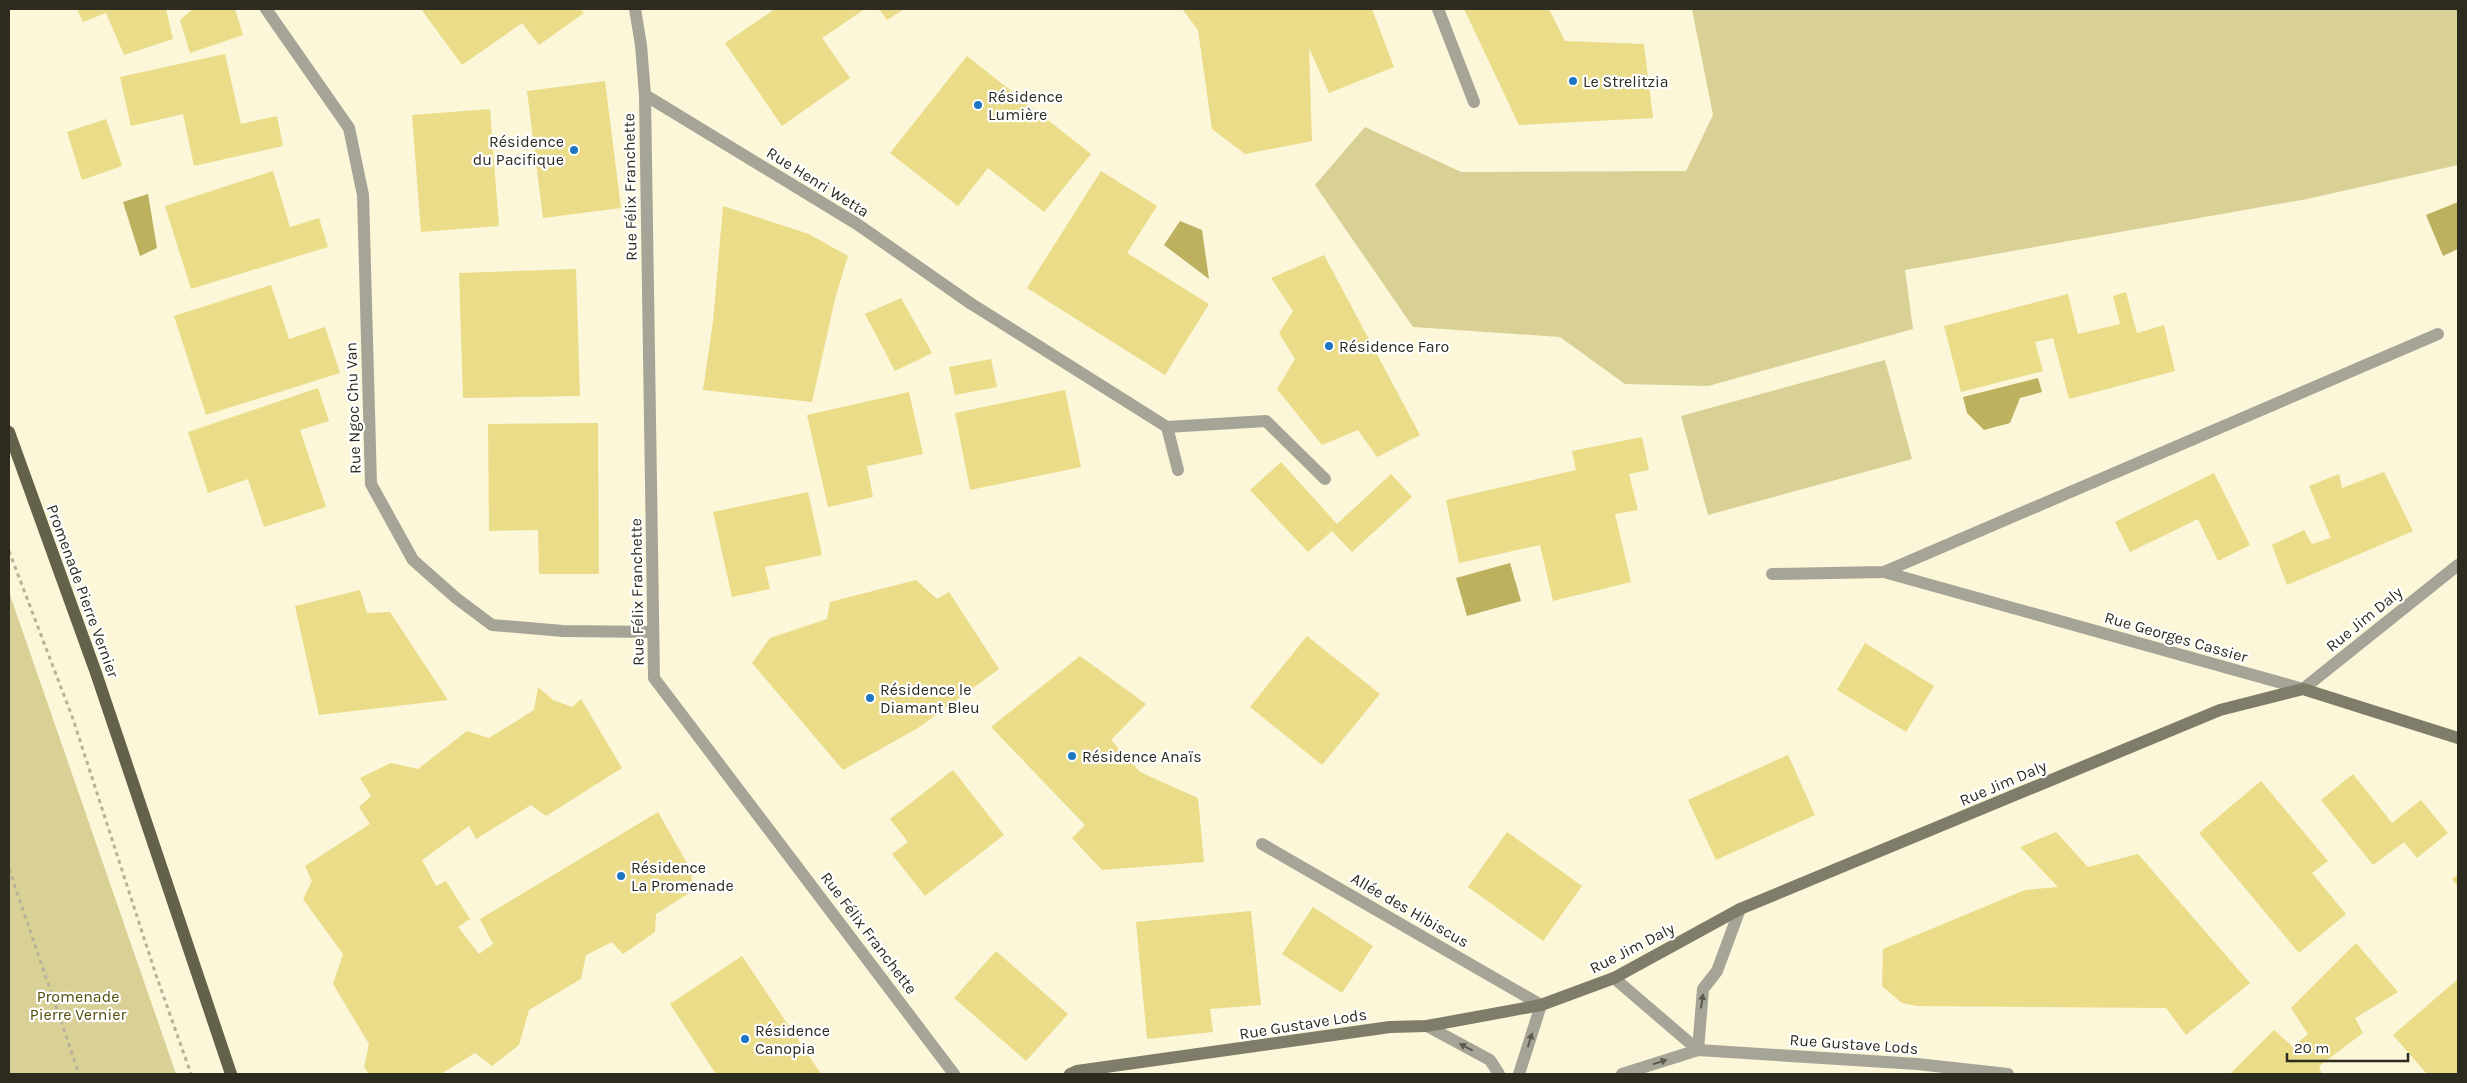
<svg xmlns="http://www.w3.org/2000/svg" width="2467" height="1083" viewBox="0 0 2467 1083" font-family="Karla,sans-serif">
<rect width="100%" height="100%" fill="#fbf7d8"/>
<!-- green -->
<g fill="#d9d096">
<path d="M1692 9H2458V165L2307 199 1905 270 1913 329 1708 386 1625 384 1560 337 1413 327 1315 185 1365 127 1461 172 1686 171 1713 115Z"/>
<path d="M1885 360 1912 459 1708 515 1681 416Z"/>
<path d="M9 592 176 1074H9Z"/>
</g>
<!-- water -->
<g fill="#bdb05e">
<path d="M148 194 157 248 140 256 123 202Z"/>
<path d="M2458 202V249L2443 256 2426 215Z"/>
<path d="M1180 221 1202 230 1209 279 1164 245Z"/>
<path d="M2038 378 2042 392 2020 398 2010 423 1984 430 1967 413 1963 397Z"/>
<path d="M1510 563 1521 601 1467 616 1456 578Z"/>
</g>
<!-- building -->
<g fill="#eadc89">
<path d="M77 9H166L173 39 124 55 106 13 83 22Z"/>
<path d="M193 9H235L243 35 190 53 180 20Z"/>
<path d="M421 9H580L584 13 539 45 522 23 462 65Z"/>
<path d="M775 9H865L822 38 850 78 782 126 725 43Z"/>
<path d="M879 9H904L887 20Z"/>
<path d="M1182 9H1372L1394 67 1329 93 1309 48 1312 141 1245 154 1212 129 1198 30Z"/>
<path d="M1464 9H1549L1565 41 1644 44 1653 118 1519 125Z"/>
<path d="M225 54 241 124 277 116 283 146 194 166 183 114 131 126 120 77Z"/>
<path d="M967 56 1091 154 1044 212 988 168 958 206 890 153Z"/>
<path d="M605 81 621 208 543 218 527 91Z"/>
<path d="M490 109 499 226 421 232 412 115Z"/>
<path d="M106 119 122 166 82 180 67 132Z"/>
<path d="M273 171 290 227 319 218 328 247 191 289 165 206Z"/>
<path d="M1101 171 1157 206 1127 253 1209 304 1165 375 1027 288Z"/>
<path d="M723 206 809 234 848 256 835 299 812 402 703 390 713 322Z"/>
<path d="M1324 255 1420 435 1377 457 1358 430 1322 445 1277 389 1295 359 1279 333 1293 311 1271 278Z"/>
<path d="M576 269 580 396 463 398 459 273Z"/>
<path d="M271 285 289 339 325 327 340 373 206 415 174 316Z"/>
<path d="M2126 292 2137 333 2164 325 2175 371 2069 399 2053 338 2035 342 2043 371 1961 392 1944 326 2068 294 2078 334 2120 324 2113 296Z"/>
<path d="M901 298 932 353 895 371 865 314Z"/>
<path d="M991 359 997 387 955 395 949 367Z"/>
<path d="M318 388 329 421 300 430 326 507 264 527 248 479 208 493 188 432Z"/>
<path d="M1065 390 1081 467 970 490 955 413Z"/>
<path d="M909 392 923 454 867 466 873 497 828 507 807 415Z"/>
<path d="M598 423 599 574H539L538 530 489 531 488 424Z"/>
<path d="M1642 437 1649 470 1629 474 1638 510 1615 514 1631 582 1553 601 1540 545 1459 563 1446 500 1576 470 1572 451Z"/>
<path d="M1281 462 1337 524 1391 474 1412 497 1352 552 1332 531 1308 552 1250 490Z"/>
<path d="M2384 472 2413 531 2287 585 2272 545 2304 530 2312 544 2331 538 2309 486 2339 474 2342 488Z"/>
<path d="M2214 473 2250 545 2218 561 2198 519 2130 552 2115 522Z"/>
<path d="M808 492 822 555 765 567 770 589 732 597 713 512Z"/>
<path d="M916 580 937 599 949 592 999 669 918 728 843 770 752 663 770 638 827 619 830 602Z"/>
<path d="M360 590 367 613 390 612 448 700 319 715 295 606Z"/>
<path d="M1307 636 1380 694 1322 765 1250 707Z"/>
<path d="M1865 643 1934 686 1906 732 1837 690Z"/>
<path d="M1080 656 1146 704 1111 740 1140 772 1198 798 1204 862 1102 870 1072 838 1085 825 991 727Z"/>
<path d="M538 687 553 700 572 707 581 699 622 768 546 816 531 805 476 839 469 826 422 860 436 886 446 881 470 919 458 927 479 954 493 944 480 919 658 812 692 872 691 892 656 914 655 932 623 954 612 942 586 955 581 979 529 1010 519 1045 492 1066 475 1053 441 1074H369L364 1067 369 1044 333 984 343 954 303 899 312 881 305 866 370 824 359 807 371 796 360 778 391 763 418 769 467 731 489 738 534 710Z"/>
<path d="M1788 755 1815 815 1716 860 1688 800Z"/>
<path d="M953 770 1004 835 925 896 892 854 908 842 890 819Z"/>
<path d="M2353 774 2392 823 2421 800 2448 833 2417 858 2404 842 2373 865 2321 800Z"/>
<path d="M2261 781 2328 861 2312 873 2346 914 2299 953 2199 833Z"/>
<path d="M1507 832 1582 886 1543 941 1468 887Z"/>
<path d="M2056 832 2088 867 2138 854 2250 983 2186 1035 2166 1008 1917 1006 1902 1003 1882 986 1883 949 2025 890 2058 887 2020 847Z"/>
<path d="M2458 874V887L2452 879Z"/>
<path d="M1313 907 1373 946 1342 993 1282 954Z"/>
<path d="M1251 911 1261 1005 1210 1009 1213 1032 1147 1039 1136 922Z"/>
<path d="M2356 943 2398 992 2355 1018 2363 1033 2319 1066 2322 1074H2230L2274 1030 2293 1047 2308 1034 2291 1008Z"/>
<path d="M996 951 1068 1014 1026 1061 954 998Z"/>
<path d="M742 956 821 1074H716L670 1004Z"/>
<path d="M2458 979V1074H2427L2393 1035Z"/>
</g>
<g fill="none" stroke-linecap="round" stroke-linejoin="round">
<!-- path -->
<g stroke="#b6b39a" stroke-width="3" stroke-dasharray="4 4" stroke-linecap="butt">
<path d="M9 551 73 719 156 975 191 1074"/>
<path d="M9 869 79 1074"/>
</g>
<!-- lane -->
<g stroke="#a6a497" stroke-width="12">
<path d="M1438 9 1474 102"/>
<path d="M970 303 1167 427 1266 421 1325 479"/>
<path d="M1167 427 1178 470"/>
<path d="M1772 574 1884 572 2438 334"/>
</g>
<!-- street -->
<g stroke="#a6a497" stroke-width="12">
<path d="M266 9 349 128 363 195 371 484 413 560 456 598 492 625 563 631 653 632"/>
<path d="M635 9 641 45 645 95 654 678 954 1074"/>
<path d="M645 95 857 224 970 303"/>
<path d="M1884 572 2303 689 2458 565"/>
<path d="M1262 844 1541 1005 1519 1074"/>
<path d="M1614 978 1698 1050"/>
<path d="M1427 1026 1490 1060 1499 1074"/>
<path d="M1698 1050 1703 989 1717 971 1740 909"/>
<path d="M1622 1074 1698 1050 1917 1064 2008 1074"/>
</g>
<!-- secondary -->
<path stroke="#7f7d6a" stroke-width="12" d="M1070 1074 1077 1071 1390 1027 1427 1026 1541 1005 1614 978 1740 909 2220 710 2303 689 2458 738"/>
<!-- primary -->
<path stroke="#64614a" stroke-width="12" d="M9 432 96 673 231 1074"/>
</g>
<!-- one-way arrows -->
<defs><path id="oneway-solid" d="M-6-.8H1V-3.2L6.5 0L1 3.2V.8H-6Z" transform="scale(1.25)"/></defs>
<g fill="#5d5b4f">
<use href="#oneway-solid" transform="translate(1702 1001) rotate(-82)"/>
<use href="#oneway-solid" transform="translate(1530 1040) rotate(-73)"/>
<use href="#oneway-solid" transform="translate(1466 1047) rotate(-152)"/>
<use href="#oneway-solid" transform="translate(1660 1062) rotate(-18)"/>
</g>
<!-- markers -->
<g fill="#1d75c3" stroke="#fff" stroke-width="2">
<circle cx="1573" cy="81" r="5"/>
<circle cx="978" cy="105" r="5"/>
<circle cx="574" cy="150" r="5"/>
<circle cx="1329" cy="346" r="5"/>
<circle cx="870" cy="698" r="5"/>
<circle cx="1072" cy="756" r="5"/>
<circle cx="621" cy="876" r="5"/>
<circle cx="745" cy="1039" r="5"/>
</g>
<g text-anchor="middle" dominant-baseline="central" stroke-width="4.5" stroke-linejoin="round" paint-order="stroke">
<!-- poi labels -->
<g font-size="16" fill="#2d2b1f" stroke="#fff" text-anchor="start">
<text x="1583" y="81">Le Strelitzia</text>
<text x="988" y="96">Résidence<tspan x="988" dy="18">Lumière</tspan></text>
<text x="564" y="141" text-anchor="end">Résidence<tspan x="564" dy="18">du Pacifique</tspan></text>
<text x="1339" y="346">Résidence Faro</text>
<text x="880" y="689">Résidence le<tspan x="880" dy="18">Diamant Bleu</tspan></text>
<text x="1082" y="756">Résidence Anaïs</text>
<text x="631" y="867">Résidence<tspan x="631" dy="18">La Promenade</tspan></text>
<text x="755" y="1030">Résidence<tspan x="755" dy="18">Canopia</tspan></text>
</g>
<!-- street labels -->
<g font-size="16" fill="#2d2b1f" stroke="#fff">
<text transform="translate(818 182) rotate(32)">Rue Henri Wetta</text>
<text transform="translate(630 187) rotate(-91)">Rue Félix Franchette</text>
<text transform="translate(353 408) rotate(-92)">Rue Ngoc Chu Van</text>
<text transform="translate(83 591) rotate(70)">Promenade Pierre Vernier</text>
<text transform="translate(637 592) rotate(-91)">Rue Félix Franchette</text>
<text transform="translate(2364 619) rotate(-39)">Rue Jim Daly</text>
<text transform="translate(2176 637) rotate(16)">Rue Georges Cassier</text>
<text transform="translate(2003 783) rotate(-23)">Rue Jim Daly</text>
<text transform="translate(1410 910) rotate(30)">Allée des Hibiscus</text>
<text transform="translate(869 933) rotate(53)">Rue Félix Franchette</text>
<text transform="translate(1632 948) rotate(-27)">Rue Jim Daly</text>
<text transform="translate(1303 1024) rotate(-9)">Rue Gustave Lods</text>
<text transform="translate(1854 1044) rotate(4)">Rue Gustave Lods</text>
</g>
<!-- park labels -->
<g font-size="16" fill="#564d0b" stroke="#fff">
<text x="78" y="996">Promenade<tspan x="78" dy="18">Pierre Vernier</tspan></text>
</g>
</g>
<!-- border -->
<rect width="2467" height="1083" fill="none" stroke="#2d2b1f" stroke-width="20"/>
<!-- scale -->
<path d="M2287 1053v8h121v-8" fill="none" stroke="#2d2b1f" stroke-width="2.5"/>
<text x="2294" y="1053" font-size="15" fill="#2d2b1f" stroke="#ffffff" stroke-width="4" paint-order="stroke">20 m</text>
</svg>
